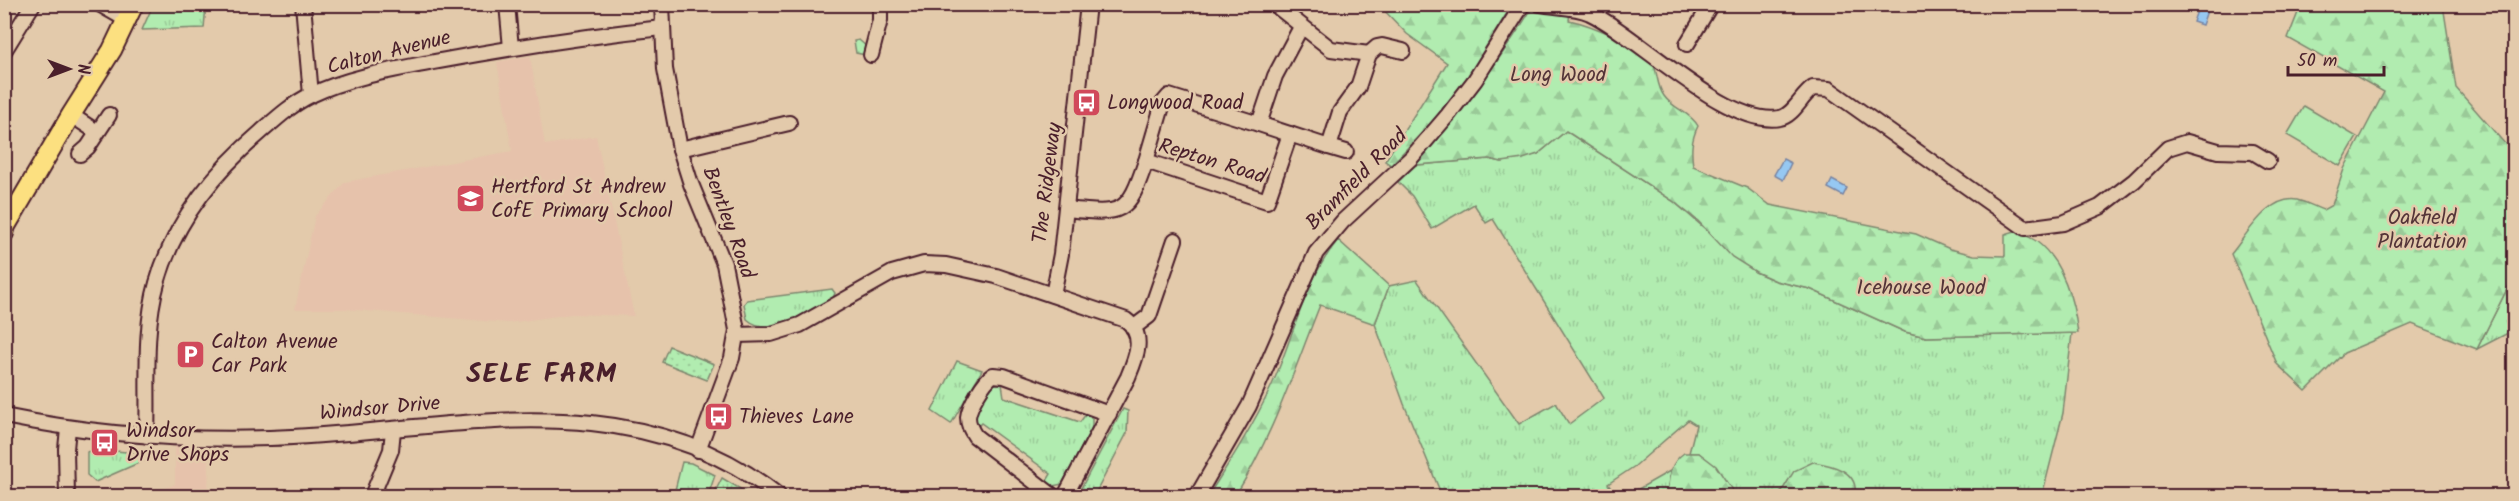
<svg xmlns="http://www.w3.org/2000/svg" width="2519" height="501" viewBox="0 0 2519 501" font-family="Kalam,sans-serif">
<defs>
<pattern id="grass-tufts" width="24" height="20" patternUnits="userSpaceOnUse" patternTransform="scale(1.5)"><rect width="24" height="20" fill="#b1ecb0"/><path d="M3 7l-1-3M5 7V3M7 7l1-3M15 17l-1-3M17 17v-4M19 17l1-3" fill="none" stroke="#9aca98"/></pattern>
<pattern id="forest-firs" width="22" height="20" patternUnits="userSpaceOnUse" patternTransform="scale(1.5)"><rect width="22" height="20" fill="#b1ecb0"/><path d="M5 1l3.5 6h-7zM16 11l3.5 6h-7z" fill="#9aca98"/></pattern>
<pattern id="garden-dots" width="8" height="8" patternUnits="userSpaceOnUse" patternTransform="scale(1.5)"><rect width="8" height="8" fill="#b1ecb0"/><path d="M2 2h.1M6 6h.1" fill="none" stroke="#9aca98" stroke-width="1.8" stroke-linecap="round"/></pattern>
</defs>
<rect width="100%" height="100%" fill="#e3caab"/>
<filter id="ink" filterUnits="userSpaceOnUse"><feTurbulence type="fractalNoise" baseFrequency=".0167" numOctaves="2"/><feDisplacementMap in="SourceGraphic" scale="12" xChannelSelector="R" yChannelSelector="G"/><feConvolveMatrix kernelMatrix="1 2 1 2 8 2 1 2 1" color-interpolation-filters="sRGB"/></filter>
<g filter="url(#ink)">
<!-- built -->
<g fill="#e6c2ab">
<path d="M530 56 545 145 596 136 634 316 571 314 508 323 344 309H295L315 216 345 182 512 151 497 62Z"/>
<path d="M175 447 209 450 208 496H148L175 484Z"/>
</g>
<!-- grass -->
<g fill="url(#grass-tufts)" stroke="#7e866e" stroke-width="1.5">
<path d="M153 5H206L204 28 142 30Z"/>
<path d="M859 40 867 47 866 55 856 53 854 41Z"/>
<path d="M1566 131 1673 201 1755 272 1776 281 1810 289 1905 332 1926 337 2072 333 2063 413 2042 496H1855L1856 492 1788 481 1779 496H1736L1699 453H1689L1696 425 1688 420 1635 466 1608 484 1616 496H1442L1404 404 1375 324 1389 286 1417 280 1519 424 1556 403 1569 424 1604 398 1493 219 1486 223 1474 204 1432 229 1412 196 1398 182 1416 165 1489 159 1502 162 1538 154Z"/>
<path d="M2514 275V330L2477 349Z"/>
<path d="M832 289 835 293 833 298C811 310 770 340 747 319L744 304 747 300Z"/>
<path d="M957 361 982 370 951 424 932 411Z"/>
<path d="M996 384H1002L1004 397 1080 422 1086 414 1092 419V427L1062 484 1053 486 1045 484 1051 474 981 423 974 430 970 415 991 385Z"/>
<path d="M1123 409 1128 411 1127 433 1094 496H1077Z"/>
<path d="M94 449 137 453 141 456 143 461 95 482 87 475V452Z"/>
<path d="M682 462 691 463 715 475 708 496H694L675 490Z"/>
<path d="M1670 471 1667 496H1626Z"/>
<path d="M722 478 752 496H713Z"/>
</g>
<!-- forest -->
<g fill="url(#forest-firs)" stroke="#7e866e" stroke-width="1.5">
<path d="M1379 5H1512L1466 79 1432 122 1391 165 1385 161 1447 63 1407 34Z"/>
<path d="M1534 5H1571L1569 20C1589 24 1645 46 1654 65 1658 76 1657 86 1664 96 1673 109 1690 112 1698 126 1691 140 1691 151 1693 166L1747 188 1770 205 1916 234 1950 249 1974 255 2005 256V234L2015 231C2022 234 2030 237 2036 241 2063 261 2074 302 2078 333L1926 337 1905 332 1810 289 1776 281 1756 272 1732 257 1698 221 1673 201 1566 131 1538 154 1523 159 1502 162 1489 159 1416 165C1460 114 1499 62 1534 5Z"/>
<path d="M2301 5H2443L2456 88 2514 154V275L2477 349 2412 324 2344 353 2306 391 2277 364 2231 254C2247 235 2268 195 2297 200 2306 202 2315 207 2323 210L2332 205 2344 169 2384 92 2288 38Z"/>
<path d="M1338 240 1389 286 1375 324 1320 305C1294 370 1272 438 1235 496H1208C1231 460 1254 424 1272 385 1294 336 1304 281 1338 240Z"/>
<path d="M1684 453H1699L1716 466 1736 496H1667C1669 479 1668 464 1684 453Z"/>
<path d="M1813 462C1833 465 1859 471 1855 496H1779L1794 471Z"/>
</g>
<!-- garden -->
<path fill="url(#garden-dots)" stroke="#7e866e" stroke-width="1.5" d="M669 346 714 364 707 380 662 362Z"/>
<!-- pitch -->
<path fill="#b1ecb0" stroke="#7e866e" stroke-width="1.5" d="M2304 106 2357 137 2340 166 2287 135Z"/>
<!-- water -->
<g fill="#96c8f2" stroke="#7884a2" stroke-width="1.5">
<path d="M2199 5H2209L2202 25 2193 22Z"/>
<path d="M1783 159 1791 163 1783 180 1774 175Z"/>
<path d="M1832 180 1847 188 1843 196 1828 188Z"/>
</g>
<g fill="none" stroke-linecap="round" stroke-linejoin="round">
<defs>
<g id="minor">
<path d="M99 4 127 20"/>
<path d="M303 4 311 95"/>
<path d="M507 4 511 48"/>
<path d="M662 4 665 69 680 149 691 184 724 264 737 330 732 358 698 450"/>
<path d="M1274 4 1331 49 1369 54"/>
<path d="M1540 4C1555 7 1576 6 1590 13 1639 36 1727 128 1780 118 1794 115 1801 96 1813 88L1829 89 2025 228 2063 223 2100 207 2134 181 2168 148 2187 142 2218 151 2253 152 2268 161"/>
<path d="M1301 27 1275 76 1259 124 1329 147 1340 112 1358 87 1369 54 1377 47 1382 46 1403 51"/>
<path d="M1687 44 1711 4"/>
<path d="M4 51 33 4"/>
<path d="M871 55 880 20V4"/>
<path d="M71 115 97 132"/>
<path d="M1329 147 1346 152"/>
<path d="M680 149 789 123"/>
<path d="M80 154 88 147 109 115"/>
<path d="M1146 161 1163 103 1169 96 1259 124"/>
<path d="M1066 209C1123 215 1128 215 1146 161L1267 201 1290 134"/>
<path d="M1053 295 1061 254 1088 4"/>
<path d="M1133 328 1149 316 1175 240"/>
<path d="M737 335 771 334 800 325 892 273 924 264 946 265 996 276 1126 320C1146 335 1136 358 1128 377L1065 496"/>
<path d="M4 416C92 434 181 441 270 438 443 433 629 376 779 496"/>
<path d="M147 436C149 386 143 332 157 283 174 222 213 173 261 132 277 118 292 104 311 95 349 77 393 70 434 62 509 48 586 36 662 28"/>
<path d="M67 496 66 449 68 428"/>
<path d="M372 496 391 450 393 430"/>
<path d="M1053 496 975 436C971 430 968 425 968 417 969 406 984 381 993 375L1004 376 1109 414"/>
<path d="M1197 496 1249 406 1316 253 1343 221 1411 158 1448 115 1475 80 1523 4"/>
</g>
<path id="major" d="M4 233 6 226 71 115 112 50 134 4"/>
</defs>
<!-- minor casing -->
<use href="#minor" stroke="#4a1f2b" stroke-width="18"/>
<!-- major casing -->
<use href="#major" stroke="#4a1f2b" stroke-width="22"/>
<!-- minor -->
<use href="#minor" stroke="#e3caab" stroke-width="14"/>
<!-- major -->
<use href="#major" stroke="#fce080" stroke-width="18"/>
</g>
</g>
<!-- icons -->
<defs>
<symbol id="bus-square" viewBox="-11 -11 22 22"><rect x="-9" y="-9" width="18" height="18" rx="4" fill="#d1495b" stroke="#e3caab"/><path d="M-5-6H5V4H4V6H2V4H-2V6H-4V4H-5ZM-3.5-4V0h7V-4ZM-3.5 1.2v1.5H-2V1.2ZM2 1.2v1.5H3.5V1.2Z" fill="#fff"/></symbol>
<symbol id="school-square" viewBox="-11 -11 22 22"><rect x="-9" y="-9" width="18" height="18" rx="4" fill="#d1495b" stroke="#e3caab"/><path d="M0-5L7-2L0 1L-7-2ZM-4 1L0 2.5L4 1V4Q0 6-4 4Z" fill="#fff"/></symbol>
<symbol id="parking-square" viewBox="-11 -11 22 22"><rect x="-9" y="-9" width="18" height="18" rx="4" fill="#d1495b" stroke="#e3caab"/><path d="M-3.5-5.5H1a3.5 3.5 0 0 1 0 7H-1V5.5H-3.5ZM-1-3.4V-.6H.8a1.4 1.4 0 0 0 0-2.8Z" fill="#fff"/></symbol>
</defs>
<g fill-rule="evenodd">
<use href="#bus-square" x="1070" y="86" width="33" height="33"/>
<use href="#school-square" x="454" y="182" width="33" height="33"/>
<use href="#parking-square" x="174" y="338" width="33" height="33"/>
<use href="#bus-square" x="702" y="400" width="33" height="33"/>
<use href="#bus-square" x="88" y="426" width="33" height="33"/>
</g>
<g text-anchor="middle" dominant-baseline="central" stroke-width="5" stroke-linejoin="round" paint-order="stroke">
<!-- street labels -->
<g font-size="21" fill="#4a1f2b" stroke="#e3caab">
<text transform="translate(389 53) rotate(-14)">Calton Avenue</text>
<text transform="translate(1212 162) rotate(17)">Repton Road</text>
<text transform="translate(1357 180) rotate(-45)">Bramfield Road</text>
<text transform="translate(1048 183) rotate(-83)">The Ridgeway</text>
<text transform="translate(728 223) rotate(70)">Bentley Road</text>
<text transform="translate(380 409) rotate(-5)">Windsor Drive</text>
</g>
<!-- park labels -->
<g font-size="21" fill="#543438" stroke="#e3caab">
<text x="1558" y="75">Long Wood</text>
<text x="2422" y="218">Oakfield<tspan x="2422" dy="24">Plantation</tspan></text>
<text x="1921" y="288">Icehouse Wood</text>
</g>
<!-- poi labels -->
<g font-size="21" fill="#4a1f2b" stroke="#e3caab" text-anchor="start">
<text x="1107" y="103">Longwood Road</text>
<text x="491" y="187">Hertford St Andrew<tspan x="491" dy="24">CofE Primary School</tspan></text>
<text x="211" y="342">Calton Avenue<tspan x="211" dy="24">Car Park</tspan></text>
<text x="739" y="417">Thieves Lane</text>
<text x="126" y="431">Windsor<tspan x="126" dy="24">Drive Shops</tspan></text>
</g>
<!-- district labels -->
<g font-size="27" font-weight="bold" letter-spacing="1.5" fill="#4a1f2b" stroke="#e3caab">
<text x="542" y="374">SELE FARM</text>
</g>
</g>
<!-- margin -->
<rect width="2519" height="501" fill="none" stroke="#e3caab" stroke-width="24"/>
<rect x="12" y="12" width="2495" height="477" fill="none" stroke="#4a1f2b" stroke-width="2" filter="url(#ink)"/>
<!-- north arrow -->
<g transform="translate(69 69) rotate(90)" stroke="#e3caab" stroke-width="4.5" paint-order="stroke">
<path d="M0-4.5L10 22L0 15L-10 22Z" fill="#4a1f2b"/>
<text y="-9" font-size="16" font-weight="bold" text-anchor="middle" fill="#4a1f2b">N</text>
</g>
<!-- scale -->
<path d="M2288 66v9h96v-9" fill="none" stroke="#4a1f2b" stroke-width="3"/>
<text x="2297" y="66" font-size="18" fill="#4a1f2b" stroke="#e3caab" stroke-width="4.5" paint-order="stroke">50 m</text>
</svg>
